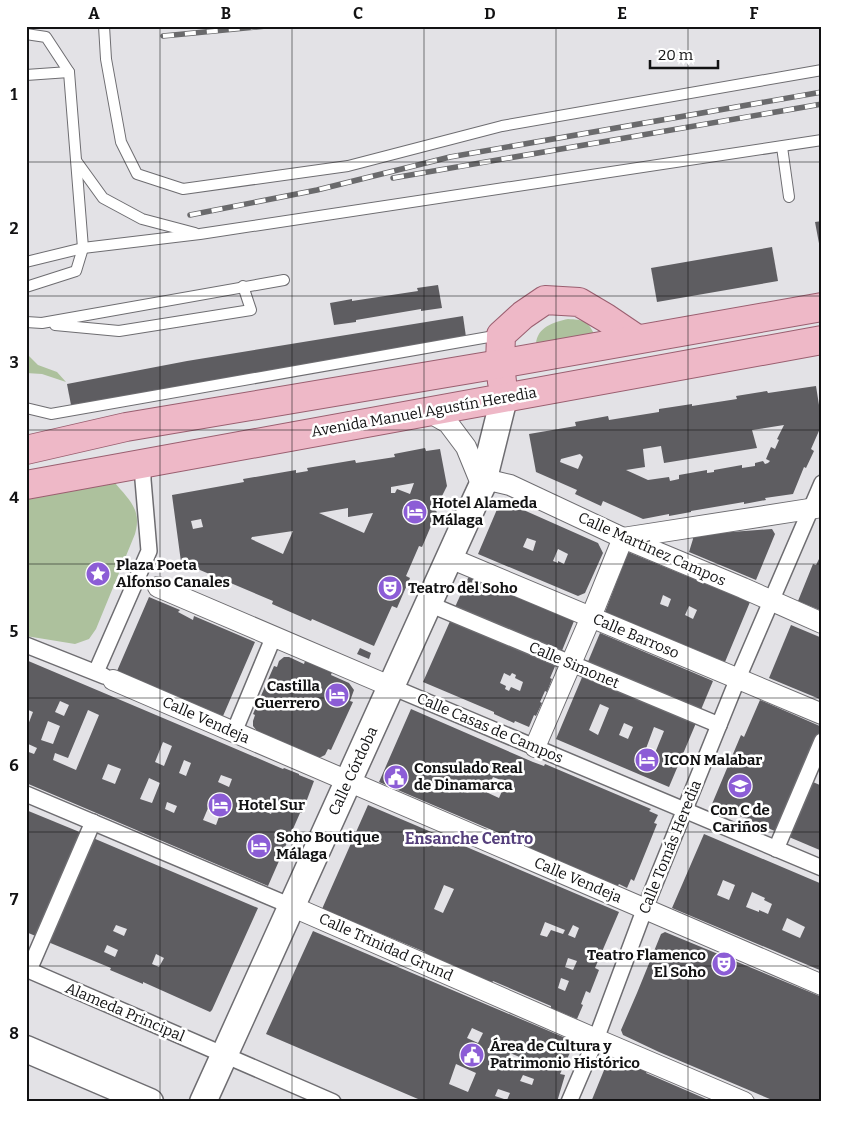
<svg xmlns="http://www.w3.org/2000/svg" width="848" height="1128" viewBox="0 0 848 1128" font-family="Bitter,serif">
<rect width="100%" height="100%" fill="#e3e2e6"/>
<!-- green -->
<g fill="#adc19d">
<path d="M568 319C582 320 588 320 594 334L536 344C537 327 554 322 568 319Z"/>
<path d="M26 355H28L38 365 57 372 66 382 42 374 26 373Z"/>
<path d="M115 483C124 494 138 506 137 522 137 526 136 530 135 534L96 629 89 639 75 644 26 636V497Z"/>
</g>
<!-- building -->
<g fill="#5e5d61" fill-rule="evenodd">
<path d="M822 221V254H821L815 222Z"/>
<path d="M772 247 778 281 657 302 651 268Z"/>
<path d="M438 285 442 308 421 311V309L356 320V322L334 325 330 303 352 299V301L418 291 417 288Z"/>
<path d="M463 316 466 337 71 405 67 384 187 361Z"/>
<path d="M816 386 822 424 811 449 814 451 806 468 804 467 793 494 765 498 766 500 744 504V502L691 511V512L669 516V514L643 519 603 501 601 506 575 494 577 490 536 472 529 434 576 426 575 422 608 416 609 420 659 412V409L692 404V406L737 399 736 396 767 391 768 393ZM784 425 777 439 779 440 775 449 771 447 766 459 770 461 768 463 765 464 763 461 755 463V466L742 468V465L714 470V472L707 473V470L679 475V479L670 481 669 477 648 480 626 470 645 467 643 449 661 446 664 463 757 448 752 430ZM580 454 583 457 578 469 560 462 561 459Z"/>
<path d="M425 448 426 451 440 449 447 486 435 510 437 512 422 547 419 546 406 576 410 578 397 608 392 606 374 646 312 619 311 621 272 604 273 601 181 562 172 495 244 482 243 479 296 470V473L308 471 307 468 355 460 356 463 395 457 394 454ZM414 483 410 494 397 489 395 493H391V487ZM348 508V517L373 513 364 533 319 513ZM201 519 203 527 193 529 191 521ZM293 531 283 554 251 539 252 537Z"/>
<path d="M501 500 598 543 603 553 585 593 578 596 478 554ZM527 538 536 541 533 551 523 547ZM558 549 568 554 564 564 558 561V563L553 561Z"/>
<path d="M772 529 775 534 756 580 689 552 693 539 692 535Z"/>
<path d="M628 552 750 602 725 662 605 612ZM663 595 671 599 668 607 660 604ZM689 606 697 610 693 619 685 615Z"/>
<path d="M822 553V611L798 601 813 564 816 565Z"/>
<path d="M469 576 574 621 561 653 455 607Z"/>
<path d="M149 597 180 610 178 612 193 620 194 616 255 642 223 716 117 671Z"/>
<path d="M451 619 556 664 550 678 552 679 547 692 545 691 540 702 542 703 536 716 534 715 529 727 515 721 514 723 494 714V712L423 682ZM504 673 510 676 512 673 516 675 515 678 523 682 520 691 511 687 509 691 505 689 506 686 500 683Z"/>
<path d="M791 625 822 638V700L769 678Z"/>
<path d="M600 633 713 681 700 712 587 664Z"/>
<path d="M360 648 371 653 369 659 357 654Z"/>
<path d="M284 657H289L304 664 305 661 332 672 331 675 349 683 354 690 350 701 353 702 331 750 328 749 325 755 321 757H317L301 750 300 752 273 740 274 738 257 731 253 726V721L255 715 253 714 274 666 277 667 279 661Z"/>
<path d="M26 660 215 740 276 766 283 769 284 768 299 774V775L314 781 302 813H300L268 886 26 783V751L34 754 37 748 26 743V730L33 712 26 709ZM60 701 69 705 64 716 55 712ZM88 710 99 715 76 770 53 760 55 753 68 758ZM48 721 60 726 53 744 41 740ZM163 742 172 746 164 766 155 762ZM184 760 191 763 186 776 179 773ZM108 764 121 769 115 784 102 779ZM221 775 232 779 229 787 218 782ZM149 778 160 783 152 803 140 799ZM264 800 275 804 271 814 260 809ZM211 801 223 806 216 825 203 820ZM167 802 177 806 174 813 165 809Z"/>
<path d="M583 675 696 723 669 787 556 739ZM600 704 609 708 598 735 589 730ZM624 723 633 727 628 739 619 735ZM654 727 664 731 653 758 644 754Z"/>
<path d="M760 700 822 727 777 832 712 804 741 735 744 737Z"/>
<path d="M411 709 533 762 544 766 545 764 651 809 649 811 658 815 654 823 657 824 634 881 631 879 627 888 619 884 617 887 512 842 513 839 379 782ZM493 777 506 782 499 798 486 792Z"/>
<path d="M813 782 822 786V851L789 837Z"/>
<path d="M368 805 619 912 595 968 599 970 590 993 586 991 581 1004 583 1005 577 1019 551 1008V1006L493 981 491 984 424 956 425 952 322 909ZM444 885 454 889 443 913 434 909ZM545 922 565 930 563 934 551 930 547 937 540 935ZM573 925 579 928 575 938 568 935ZM568 958 577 961 573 970 565 967ZM561 978 569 981 565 991 558 988Z"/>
<path d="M26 810 82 833 38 937 26 932Z"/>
<path d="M704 834 822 884V941L819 946 822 947V971L672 908ZM723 880 735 885 729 900 717 895ZM752 892 765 898 764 900 772 904 768 914 759 910V912L746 907ZM787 918 805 927 800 938 782 930Z"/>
<path d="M93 838 258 908 212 1010 210 1012 143 982V984L110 970 111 968 48 942ZM116 925 127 929 124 936 113 931ZM107 945 118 950 115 957 104 952ZM156 954 164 958 159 967 152 964Z"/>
<path d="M313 931 575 1042 560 1074 565 1075 557 1102H517L513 1101V1102H425L266 1034ZM472 1028 483 1033 478 1043 467 1038ZM510 1053 522 1058 519 1066 508 1061ZM456 1064 476 1073 468 1092 449 1084ZM523 1075 534 1079 532 1085 520 1081ZM498 1089 510 1093 507 1100 495 1096Z"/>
<path d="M665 932 822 997V1102H777L659 1052 623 1035 621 1030 637 993 661 934Z"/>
<path d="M609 1058 617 1061 619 1058 648 1070 646 1073 713 1102H591Z"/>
</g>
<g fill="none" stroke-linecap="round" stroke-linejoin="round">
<defs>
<g id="service">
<path d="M104 26 106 59 121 142 137 174 183 189 348 166 502 126 822 70"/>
<path d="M26 34 46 37 69 72 83 248 76 271 26 287"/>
<path d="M26 75 69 72"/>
<path d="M782 147 789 197"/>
<path d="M77 162 103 198 142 219 195 233"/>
<path d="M26 262 83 248 200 234 822 140"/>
<path d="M26 322 42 323 284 280"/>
<path d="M55 325 119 331 251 310 243 286"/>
<path d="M26 408 51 414 500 335"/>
</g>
<g id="pedestrian">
<path d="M429 604 719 725"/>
<path d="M26 645 104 676"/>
<path d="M96 672 149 551 143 480V464"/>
<path d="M392 687 822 868"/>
<path d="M234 732 274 636"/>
<path d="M26 794 291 906"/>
<path d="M776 849 822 741"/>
<path d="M26 969 333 1102"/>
<path d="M29 970 93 822"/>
<path d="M569 1102 596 1039 645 908 738 678 822 483"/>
</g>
<g id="minor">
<path d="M427 411 448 423 466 447 482 486 493 481 510 485 623 538 743 588 822 623"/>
<path d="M623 538 822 507"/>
<path d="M450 558 822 714"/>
<path d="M158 587 392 687"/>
<path d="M113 680C349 782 586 883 822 985"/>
<path d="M535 747 591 617 623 538"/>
<path d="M291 906 596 1039 744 1102"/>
</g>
<g id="tertiary">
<path d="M26 1049 150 1102"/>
<path d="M203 1102 475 501 482 486 504 398"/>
</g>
<g id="primary">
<path d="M502 382 500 364 501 335 523 315 545 300 579 302 606 318 637 339"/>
<path d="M26 450 126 427 500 364 822 307"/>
<path d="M26 485 822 340"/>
</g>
</defs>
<!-- service casing -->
<use href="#service" stroke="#6e6d71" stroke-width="12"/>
<!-- pedestrian casing -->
<use href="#pedestrian" stroke="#6e6d71" stroke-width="18"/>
<!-- minor casing -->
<use href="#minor" stroke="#6e6d71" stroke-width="22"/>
<!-- tertiary casing -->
<use href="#tertiary" stroke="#6e6d71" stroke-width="29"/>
<!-- primary casing -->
<use href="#primary" stroke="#9a5f70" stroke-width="30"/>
<!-- service -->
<use href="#service" stroke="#fff" stroke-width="10"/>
<!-- pedestrian -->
<use href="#pedestrian" stroke="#fff" stroke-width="15"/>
<!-- minor -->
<use href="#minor" stroke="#fff" stroke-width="20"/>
<!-- tertiary -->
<use href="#tertiary" stroke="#fff" stroke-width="26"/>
<!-- primary -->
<use href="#primary" stroke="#eeb8c7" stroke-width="28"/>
<defs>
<g id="rail">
<path d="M163 36 266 26"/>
<path d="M393 178 822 104"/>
<path d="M190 215 317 190 450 157 822 92"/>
</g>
</defs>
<!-- rail casing -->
<use href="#rail" stroke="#6a6a6c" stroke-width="5.5"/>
<!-- rail -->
<use href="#rail" stroke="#fff" stroke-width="4" stroke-dasharray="11" stroke-linecap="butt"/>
</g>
<!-- grid -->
<path fill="none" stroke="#121213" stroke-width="1" stroke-opacity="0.55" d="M160 26V1102M292 26V1102M424 26V1102M556 26V1102M688 26V1102M26 162H822M26 296H822M26 430H822M26 564H822M26 698H822M26 832H822M26 966H822"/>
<!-- icons -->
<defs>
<symbol id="hotel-disc" viewBox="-11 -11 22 22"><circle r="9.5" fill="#8c5dd6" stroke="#fff"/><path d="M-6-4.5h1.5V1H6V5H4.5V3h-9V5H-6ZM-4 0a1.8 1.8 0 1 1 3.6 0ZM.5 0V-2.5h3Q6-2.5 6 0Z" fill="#fff"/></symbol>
<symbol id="sight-disc" viewBox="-11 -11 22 22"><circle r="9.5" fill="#8c5dd6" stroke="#fff"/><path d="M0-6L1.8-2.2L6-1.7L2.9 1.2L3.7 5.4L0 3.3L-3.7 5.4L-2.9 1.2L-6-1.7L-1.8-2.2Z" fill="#fff"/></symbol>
<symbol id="theatre-disc" viewBox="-11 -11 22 22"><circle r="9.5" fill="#8c5dd6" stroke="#fff"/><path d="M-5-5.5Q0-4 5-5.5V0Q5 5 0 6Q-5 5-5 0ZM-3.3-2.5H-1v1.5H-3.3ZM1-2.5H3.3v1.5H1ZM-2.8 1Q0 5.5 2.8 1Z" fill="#fff"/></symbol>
<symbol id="civic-disc" viewBox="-11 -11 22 22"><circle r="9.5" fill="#8c5dd6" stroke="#fff"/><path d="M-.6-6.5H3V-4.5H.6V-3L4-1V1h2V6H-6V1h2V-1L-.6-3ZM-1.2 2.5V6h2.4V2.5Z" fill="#fff"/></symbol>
<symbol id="school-disc" viewBox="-11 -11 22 22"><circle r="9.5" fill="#8c5dd6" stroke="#fff"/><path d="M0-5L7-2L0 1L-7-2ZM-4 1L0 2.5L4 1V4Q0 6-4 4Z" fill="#fff"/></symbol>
</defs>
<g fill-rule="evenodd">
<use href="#hotel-disc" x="401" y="498" width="28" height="28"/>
<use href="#sight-disc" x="84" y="560" width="28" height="28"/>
<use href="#theatre-disc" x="376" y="574" width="28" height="28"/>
<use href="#hotel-disc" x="323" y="681" width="28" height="28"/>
<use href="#hotel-disc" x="633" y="746" width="28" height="28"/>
<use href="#civic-disc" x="382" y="763" width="28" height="28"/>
<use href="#school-disc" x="726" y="772" width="28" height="28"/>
<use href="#hotel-disc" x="206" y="791" width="28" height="28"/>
<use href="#hotel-disc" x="245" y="832" width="28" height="28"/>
<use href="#theatre-disc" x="710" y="950" width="28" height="28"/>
<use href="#civic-disc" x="458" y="1041" width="28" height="28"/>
</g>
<g text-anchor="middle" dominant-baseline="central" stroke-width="5" stroke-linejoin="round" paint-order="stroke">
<!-- street labels -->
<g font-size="15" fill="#121213" stroke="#fff">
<text transform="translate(424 412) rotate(-10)">Avenida Manuel Agustín Heredia</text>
<text transform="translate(652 549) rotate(24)">Calle Martínez Campos</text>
<text transform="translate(636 636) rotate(23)">Calle Barroso</text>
<text transform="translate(574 665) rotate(23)">Calle Simonet</text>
<text transform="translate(206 720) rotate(24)">Calle Vendeja</text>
<text transform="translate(490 728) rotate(23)">Calle Casas de Campos</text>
<text transform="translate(353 771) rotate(-65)">Calle Córdoba</text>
<text transform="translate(670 847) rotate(-68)">Calle Tomás Heredia</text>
<text transform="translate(578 880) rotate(23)">Calle Vendeja</text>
<text transform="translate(386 947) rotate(24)">Calle Trinidad Grund</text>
<text transform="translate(125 1012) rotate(23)">Alameda Principal</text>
</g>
<!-- poi labels -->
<g font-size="15" font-weight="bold" fill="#121213" stroke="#fff" text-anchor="start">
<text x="432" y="503">Hotel Alameda<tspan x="432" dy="17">Málaga</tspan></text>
<text x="116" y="565">Plaza Poeta<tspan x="116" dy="17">Alfonso Canales</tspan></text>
<text x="408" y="588">Teatro del Soho</text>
<text x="320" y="686" text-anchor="end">Castilla<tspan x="320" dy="17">Guerrero</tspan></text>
<text x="664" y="760">ICON Malabar</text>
<text x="414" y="768">Consulado Real<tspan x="414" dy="17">de Dinamarca</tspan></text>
<text x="238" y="805">Hotel Sur</text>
<text x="740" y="810" text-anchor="middle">Con C de<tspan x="740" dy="17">Cariños</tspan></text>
<text x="276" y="837">Soho Boutique<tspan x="276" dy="17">Málaga</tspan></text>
<text x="706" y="955" text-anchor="end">Teatro Flamenco<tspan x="706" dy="17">El Soho</tspan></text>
<text x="490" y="1046">Área de Cultura y<tspan x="490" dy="17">Patrimonio Histórico</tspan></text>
</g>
<!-- neighbourhood labels -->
<g font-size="16" font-weight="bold" fill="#553f7c" stroke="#fff">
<text x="469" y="838">Ensanche Centro</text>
</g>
</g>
<!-- border -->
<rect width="848" height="1128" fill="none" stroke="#ffffff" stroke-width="55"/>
<!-- scale -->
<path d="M650 60v8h68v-8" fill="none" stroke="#121213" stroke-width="2.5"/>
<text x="658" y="60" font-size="15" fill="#121213" stroke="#ffffff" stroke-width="4" paint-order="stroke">20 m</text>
<rect x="28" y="28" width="792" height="1072" fill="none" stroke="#121213" stroke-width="2"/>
<g font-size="16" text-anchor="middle" font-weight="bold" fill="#121213">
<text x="94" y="19">A</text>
<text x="226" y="19">B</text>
<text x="358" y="19">C</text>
<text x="490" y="19">D</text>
<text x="622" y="19">E</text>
<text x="754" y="19">F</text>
<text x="14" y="100">1</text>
<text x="14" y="234">2</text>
<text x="14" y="368">3</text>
<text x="14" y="503">4</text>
<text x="14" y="637">5</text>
<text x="14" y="771">6</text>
<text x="14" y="905">7</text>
<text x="14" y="1039">8</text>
</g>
</svg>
